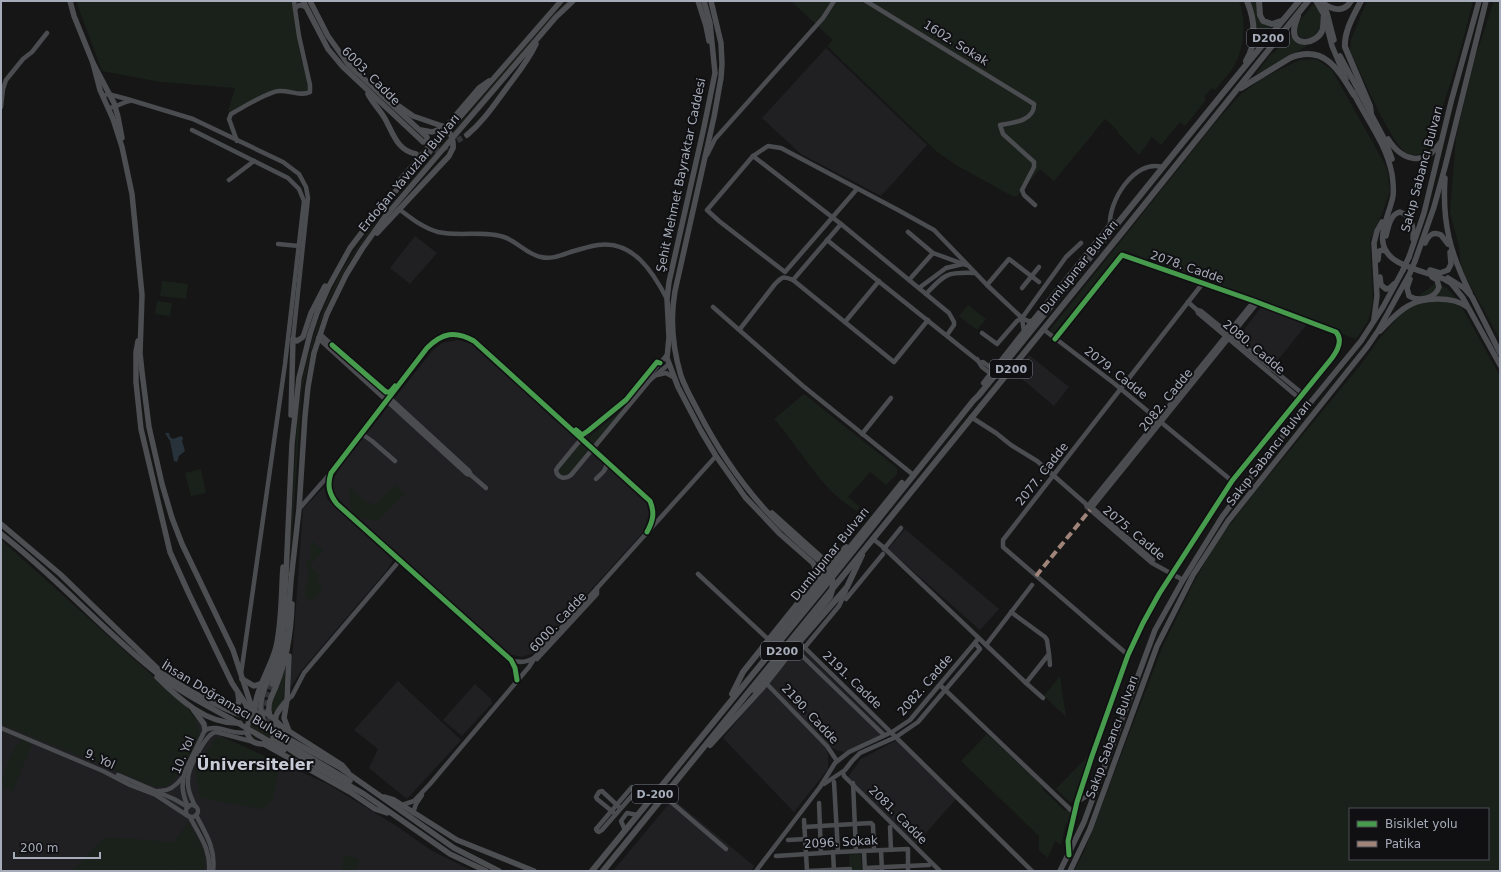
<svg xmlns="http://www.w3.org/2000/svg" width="1501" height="872" viewBox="0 0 1501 872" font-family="'DejaVu Sans',sans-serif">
<rect width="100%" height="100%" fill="#161617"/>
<!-- built -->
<g fill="#202023">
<path d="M826 48 927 145 881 196 801 154 762 118Z"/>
<path d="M415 236 437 253 410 284 390 268Z"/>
<path d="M1262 306 1308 323 1272 367 1237 339Z"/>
<path d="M458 340 479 346 646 502 649 513 645 530 534 653 522 657 509 654 347 508 335 495 332 482 340 467 433 350 442 343Z"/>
<path d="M1029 355 1069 387 1054 406 1015 373Z"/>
<path d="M324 487 327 499 393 560 387 570 301 671 290 688 303 509Z"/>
<path d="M905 529 999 609 980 630 888 549Z"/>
<path d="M1 540 185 705 195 718 222 737 328 784 398 827 432 851 473 871H1Z"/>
<path d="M800 647 887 733 845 752 839 751 832 748 769 683Z"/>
<path d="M398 681 461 740 407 799 369 768 378 749 354 730Z"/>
<path d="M475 684 491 699 492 703 462 736 443 720Z"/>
<path d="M766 686 826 747 828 755V769L794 812 723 738Z"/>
<path d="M897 740 956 799 916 844 848 777 861 759Z"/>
<path d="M673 799 754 866 751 871H613Z"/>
</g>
<!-- green -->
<g fill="#1a211b" fill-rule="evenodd">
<path d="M76 1H292L309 87 308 92 276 90 232 112 228 111 235 88 160 82 102 71Z"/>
<path d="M567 1H569L546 25 375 224 349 262 328 302 314 339 302 389 289 576H288L297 427 302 382 314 335 326 303 341 272 369 230 547 21Z"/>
<path d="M791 1H1239C1246 21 1245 43 1236 62 1231 73 1222 81 1215 90L1212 88 1204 97 1206 100 1185 126 1180 122 1161 145 1152 137 1139 155 1118 133V131L1105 119 1054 181 1040 169 1017 196 1014 197 956 165 936 151 827 46 833 40Z"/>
<path d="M1249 1H1258L1259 13 1272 25 1266 32 1264 31 1257 40 1256 39Z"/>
<path d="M1367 1H1473C1464 38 1454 73 1442 109 1438 122 1435 138 1427 149 1423 154 1414 157 1408 154 1393 148 1359 69 1350 51L1351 40Z"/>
<path d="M1494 1H1500V340L1461 268 1459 246 1450 213 1456 137 1474 61Z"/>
<path d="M1315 2C1323 15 1325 27 1311 38H1302L1297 34V24Z"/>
<path d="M1292 36 1299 43 1307 46 1255 75 1271 54 1274 53 1286 39 1288 40Z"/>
<path d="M1316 59 1332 70 1387 168 1390 191 1382 214 1370 240 1373 302 1368 321 1356 339 1123 250 1053 334 1050 330 1214 124 1241 94 1263 78 1300 60Z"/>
<path d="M162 281 188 284 186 299 160 296Z"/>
<path d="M1435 284 1447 288 1459 302 1500 376V871H1074L1084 852 1162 648 1193 584 1215 544 1256 491 1359 367 1380 338 1414 299ZM1350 809H1488V859H1350Z"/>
<path d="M157 301 172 303 170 316 155 314Z"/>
<path d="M968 305 986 319 977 330 959 316Z"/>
<path d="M804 394 897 468V474L886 485 870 472 848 497 860 507 857 511C851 507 844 503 839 498 814 477 797 444 774 419Z"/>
<path d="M635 396 595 444 591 443 589 439 591 435 617 414Z"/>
<path d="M581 443 590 451 568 477 561 476 558 471 559 468Z"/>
<path d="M201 469 206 493 191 496 185 473Z"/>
<path d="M395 485 405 493 378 521C350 517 350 516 349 487L365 501 366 500 372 504 373 503 375 505Z"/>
<path d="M1 540 185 705 195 718 200 734C194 747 178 785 163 787 159 787 154 786 150 785L1 724Z"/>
<path d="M311 540 323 550 310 566 320 576 317 579 322 584 321 588 322 589 315 598 316 600 314 602 305 597V587H307L309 568H306V561H310Z"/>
<path d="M285 670H286L283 701 274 713 271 711C271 699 281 682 285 670Z"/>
<path d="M1060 676 1066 717 1044 696Z"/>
<circle cx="262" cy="728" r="12"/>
<path d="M987 734 1043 787 1042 789 1065 811 1067 809 1070 812 1068 823H1066L1061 845 1055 841 1048 858 1039 850V836L961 761Z"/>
<path d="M22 737 33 742 13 791 1 786V779L16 744 19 745Z"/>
<path d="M222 737 280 763 273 799 263 809 200 798 195 769 214 740Z"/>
<path d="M1088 756 1089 757 1073 801 1070 802 1056 789Z"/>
<path d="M188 822C197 836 208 853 204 871H172L169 869 161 871H72L100 842 107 837 174 842Z"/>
<path d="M861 854 862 871H850L849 855Z"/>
<path d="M344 855 359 858 356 871H341Z"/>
</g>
<!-- water -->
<path fill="#28323a" d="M165 433H169L170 437 173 439 181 436 183 438 182 441 185 451 179 456 177 462 174 461 170 441Z"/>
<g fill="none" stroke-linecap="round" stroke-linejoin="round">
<!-- major-tunnel -->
<g stroke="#333437" stroke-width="5.5" stroke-dasharray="5.5 3" stroke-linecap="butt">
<path d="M426 153 445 148 467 135"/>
<path d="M272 684C265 702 264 711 274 729"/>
<path d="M235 713 264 725 280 733"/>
</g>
<!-- minor -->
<g stroke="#4a4c50" stroke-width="4.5">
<path d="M294 1 295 9 299 5 306 7"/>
<path d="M866 1 1034 104C1035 121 1012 123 1000 125L1003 134 1034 162V167L1022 190 1024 195 1035 205"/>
<path d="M103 96 108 94 127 99 193 119 283 162 299 174 306 187 308 198 293 339"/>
<path d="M1 107 3 89 6 80 23 59 32 52 47 33"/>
<path d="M108 108C116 108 122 102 130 101"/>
<path d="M192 130 288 178 299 189 304 201 285 364 241 674"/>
<path d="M237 141 229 119 231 114C242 108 267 92 279 91 289 90 301 97 310 92V85L299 36 295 9"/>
<path d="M707 155 715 139 823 18 834 1"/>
<path d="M753 156 841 224 793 280"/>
<path d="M229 180 254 161"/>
<path d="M857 189 785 272 719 221 707 210 753 156 768 146 781 148 898 210 934 230 987 285"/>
<path d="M399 209C411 218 423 228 438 232 460 237 483 230 504 237 517 241 526 254 541 257 552 260 564 254 574 251 582 249 590 246 598 245 633 240 653 272 667 299"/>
<path d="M841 224 909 280"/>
<path d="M1110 226C1108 202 1134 159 1162 167"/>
<path d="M908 232 933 253"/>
<path d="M827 240 977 360"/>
<path d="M278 244 299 246"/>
<path d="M919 288 946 268 963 264"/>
<path d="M1022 288 1039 267"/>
<path d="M926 294C945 274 946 272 975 273"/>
<path d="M1188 302 1197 310 1198 313 1299 398"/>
<path d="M713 307 803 386 911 473"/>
<path d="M1197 310 1201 311 1303 394"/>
<path d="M1022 318 1024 332"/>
<path d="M1032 321H1028L1022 318 987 285 1009 259 1039 282"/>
<path d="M845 322 879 281"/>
<path d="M740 329 775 284C783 276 783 276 793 280L894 362 928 320"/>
<path d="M1043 329 1115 384 1232 481"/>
<path d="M982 333 997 344 1017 321 1022 318 1066 257 1081 243"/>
<path d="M320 334 469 471 471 475"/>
<path d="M947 335 954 325V322L949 313 909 280 933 253 966 265"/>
<path d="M318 338 467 474 471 475 486 488"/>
<path d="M1055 339 1122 255 1254 301 1336 332C1343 340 1338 350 1332 358L1232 481 1159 594 1143 623 1128 655 1092 756 1074 813 1068 841 1069 853"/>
<path d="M666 356 629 399 582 438 558 467 556 470C557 478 565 480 571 475L650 380 669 364"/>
<path d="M977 359 982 367 991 374"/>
<path d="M980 363 983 362 994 370"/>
<path d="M657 375 666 373 673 377"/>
<path d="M971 417 996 433 1011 445 1037 461 1086 504 1087 507 1152 563 1183 580"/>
<path d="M362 434 372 441 395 461"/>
<path d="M862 434 891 398"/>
<path d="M596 479C601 474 608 469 606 462"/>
<path d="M1089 505 1153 560"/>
<path d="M1087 507 1254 301"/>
<path d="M299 509 328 476"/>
<path d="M1090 510 1258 302"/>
<path d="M873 539 882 546 1026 683 1049 654 1047 640 1045 637 1011 612"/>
<path d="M884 549 901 528"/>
<path d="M698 574 769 640"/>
<path d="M846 599 883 554"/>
<path d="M799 642 1032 871"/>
<path d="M986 645 1032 585"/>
<path d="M805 647 839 606 846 591"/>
<path d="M794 648 884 735"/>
<path d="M1049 654 1050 665"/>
<path d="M1128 655 1003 547V540L1203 283"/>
<path d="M537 659 597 594V588"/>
<path d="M511 660C519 663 528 662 535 657"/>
<path d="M517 680 515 668 511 660 337 504C329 494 327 485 331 473L427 348C442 333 455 330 474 341L650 501C655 513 653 521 647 532"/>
<path d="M766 683 827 746 837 761"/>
<path d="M1026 683 1043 698"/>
<path d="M940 685 1074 813"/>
<path d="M287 700 292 696 304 673 400 560"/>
<path d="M1 728 103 771 130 785 156 795 188 816"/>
<path d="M843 772 844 776 940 871"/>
<path d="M118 775 174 799 188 807"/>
<path d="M834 782 838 852"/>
<path d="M853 783 856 851"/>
<path d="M824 784 845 770 852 761 860 753 896 737 918 722 980 649 975 643"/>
<path d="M632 787 637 790 602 830 599 832 597 831 596 829Z"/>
<path d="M158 791C169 792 176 786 182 778"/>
<path d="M664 796 726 849"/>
<path d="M1077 802 1087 796 1101 771"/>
<path d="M819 803 821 853"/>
<path d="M402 805 414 801 430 784 529 667 536 656 716 456"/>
<circle cx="192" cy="811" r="6"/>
<path d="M195 806C191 797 187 789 188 779 188 769 206 733 216 732L254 742"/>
<path d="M188 807C182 793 181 785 185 771L205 730C218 723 233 736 247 732"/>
<path d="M613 812 597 799 596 797 599 792 602 791 619 807"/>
<path d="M413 813 416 804 422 795"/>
<path d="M196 815C206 834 216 849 213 871"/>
<path d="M190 817C199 835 211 849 209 871"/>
<path d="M804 820 807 871"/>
<path d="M804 827 871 823 873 825 874 850"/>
<path d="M890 827 891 850"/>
<path d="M625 830 621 821 627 813 638 815"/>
<path d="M788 840 805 839"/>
<path d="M881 850 882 871"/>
<path d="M864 851 865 871"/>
<path d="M833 852 834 871"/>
<path d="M776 856 838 852 908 849V871"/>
<path d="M865 868 929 865"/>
<path d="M756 871 820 787 835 763 849 752 892 732 910 720 978 639"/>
<path d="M808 871 850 869"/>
</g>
<!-- major -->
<g stroke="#4d4e51" stroke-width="5.5">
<path d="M70 1 74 16 93 63 114 103 118 117 122 138"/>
<path d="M303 1 328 49 343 67 421 140 423 142 427 141V137L348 64 328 36 310 1"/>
<path d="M698 1 706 26 709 41"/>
<path d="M704 1 710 23 715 73 704 127 669 282 667 299 669 337 667 358 678 387 701 431 716 456 745 497 780 534 813 563 817 572 816 581"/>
<path d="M711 1 721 43 722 64 721 78 714 117 675 291C670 319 673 349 681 376 685 387 691 398 697 409 723 460 757 507 801 545"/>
<path d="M1316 1 1324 15 1332 46 1346 79"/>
<path d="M1323 3 1327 13 1334 40"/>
<path d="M1340 56 1385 140 1392 159"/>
<path d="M93 63 100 90 113 119 122 147 132 194 142 295 140 353 142 372 149 427 162 484 172 518 182 544 233 650 252 708 255 715"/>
<path d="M1353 92C1366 119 1386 143 1392 174 1393 181 1394 189 1393 196 1389 218 1369 246 1398 262 1412 270 1429 273 1444 279L1451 283 1463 298 1500 365"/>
<path d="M368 94C372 102 379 109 384 117 393 132 396 150 416 154"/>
<path d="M396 104 413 116 442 126"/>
<path d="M421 130 432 132 443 128"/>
<path d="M467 135C483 122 494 105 506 89 517 74 528 61 536 44"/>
<path d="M1388 139C1402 161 1424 167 1440 143"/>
<path d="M1445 178C1442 222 1450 253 1470 293"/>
<path d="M396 185 479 88 489 81"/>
<path d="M377 233 449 156 453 148"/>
<path d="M1386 236C1388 228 1390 214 1400 212 1412 216 1414 228 1413 239"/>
<path d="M1425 243C1429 235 1433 231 1441 235L1448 244"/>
<path d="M1409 257 1424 213 1451 102 1479 1"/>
<path d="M1378 260 1379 251 1382 250 1386 251"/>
<path d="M1415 261 1434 207 1445 167 1486 1"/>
<path d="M1430 270 1440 273 1448 270 1451 264 1450 252"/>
<path d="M1380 277 1381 285 1386 289 1390 288 1394 284"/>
<path d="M1448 278 1464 288 1472 297 1500 353"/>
<path d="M1410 279 1407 288 1409 296C1419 302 1435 299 1439 287L1437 280 1432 277"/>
<path d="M1374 319 1377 296 1374 243 1377 231 1382 222"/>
<path d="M1380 331C1389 322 1397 312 1408 306 1421 297 1454 296 1467 307"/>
<path d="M138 341 136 352V382L141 429 170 552 189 594 232 683 245 703 252 717"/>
<path d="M291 415 293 339 297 341 303 337 311 313 325 286"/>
<path d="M772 513 822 558 834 559"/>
<path d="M1 524 60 574 159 670C180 687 210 702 235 713"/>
<path d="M1 534C57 577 103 631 158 674 180 692 206 705 231 719"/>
<path d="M286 574 292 443 299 378 310 334 317 313 329 286 350 248 379 210 561 1"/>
<path d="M157 677C179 699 207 725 240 723"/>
<path d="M242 679 254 686 263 683"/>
<path d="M272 684 281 658 287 632 291 580 299 509 305 416 308 387 314 353 327 314 346 275 362 249 384 218 556 17 573 1"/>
<path d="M287 700C283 705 278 710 276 716 274 724 281 732 273 739 270 742 266 744 261 744 238 743 246 706 267 714 273 716 278 724 284 728L342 765 348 772"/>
<path d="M219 703 232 707 251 717"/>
<path d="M232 707 236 706 239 702 238 694"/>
<path d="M193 709 204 724 205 730"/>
<path d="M255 712C254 691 271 668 276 647 282 621 281 593 283 567"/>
<path d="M270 716C266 704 272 697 276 686 287 660 291 633 292 604"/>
<path d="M285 737 339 767 454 848 499 871"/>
<path d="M277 740H281L350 781"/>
<path d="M281 740 280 736 281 733 289 731 284 718 287 700 289 656"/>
<path d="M264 744 350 792 375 809 387 813"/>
<path d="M327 773 364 794 450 854 486 871"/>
<path d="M384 797 394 800 457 840 534 871"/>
<path d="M1060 871 1084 822 1155 630 1183 580 1222 517 1273 448 1361 341 1383 307 1403 270"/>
<path d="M1070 871 1090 829 1157 646 1193 575 1228 521 1367 347 1378 331 1410 273"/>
</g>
<!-- highway -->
<g stroke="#4d4e52" stroke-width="6">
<path d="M1259 1 1260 15 1263 21 1272 24 1281 21"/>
<path d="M1361 1C1354 15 1344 31 1345 47L1370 106 1371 113"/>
<path d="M1323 3C1332 10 1344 13 1351 1"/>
<path d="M1298 16C1296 21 1294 26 1294 31 1294 48 1317 43 1322 31 1324 27 1323 20 1324 15"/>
<path d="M1246 61C1257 43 1255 20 1247 1"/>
<path d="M1241 88 1290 58C1324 44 1338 69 1354 95"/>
<path d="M984 383 1024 332 1113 222"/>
<path d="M764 654 902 483"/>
<path d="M732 694 743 672 798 603 846 547"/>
<path d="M710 745 763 687 794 648 847 587 862 555"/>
<path d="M592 871 825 586 973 401 979 395C1086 264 1190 131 1299 1"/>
<path d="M603 871 1120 235 1308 1"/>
</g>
<!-- major-bridge -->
<g stroke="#4d4e51" stroke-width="5.5">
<path d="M442 126C450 131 454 138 453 148"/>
<path d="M1403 270 1409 257"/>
<path d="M1410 273 1415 261"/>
<path d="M801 545 824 565"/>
<path d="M286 574C284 599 285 626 279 650 275 666 266 681 262 697 253 734 294 752 319 768"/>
<path d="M231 719 284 750"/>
<path d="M316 767 327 773"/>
</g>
<!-- highway-bridge -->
<path stroke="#4d4e52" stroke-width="6" d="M755 691 830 597C835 585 833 574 824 565"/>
<!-- quiet -->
<path stroke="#a18479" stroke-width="4" stroke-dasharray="8 4" stroke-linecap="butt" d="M1036 576 1090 510"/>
<defs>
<g id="cycleway">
<path d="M1055 339 1122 255 1254 301 1336 332C1343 340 1338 350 1332 358L1232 481 1159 594 1143 623 1128 655 1092 756 1077 802 1068 841 1069 855"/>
<path d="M332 345 386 392H390L395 386"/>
<path d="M576 430 582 435 588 431 626 400 657 362 660 363"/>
<path d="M517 680 515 668 511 660 337 504C329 494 327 485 331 473L427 348C442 333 455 330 474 341L650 501C655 513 653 521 647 532"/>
</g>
</defs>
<!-- cycleway casing -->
<use href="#cycleway" stroke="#101013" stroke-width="8"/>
<!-- cycleway -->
<use href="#cycleway" stroke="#469c4c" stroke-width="5"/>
</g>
<g text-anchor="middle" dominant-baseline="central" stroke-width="4" stroke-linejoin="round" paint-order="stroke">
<!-- shield labels -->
<g fill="#101013" stroke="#797d87" stroke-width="1">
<rect x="1247" y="29" width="42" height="18" rx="3"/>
<rect x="990" y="360" width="42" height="18" rx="3"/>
<rect x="761" y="642" width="42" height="18" rx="3"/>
<rect x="632" y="785" width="46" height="18" rx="3"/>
</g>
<g font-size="11" font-weight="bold" fill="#a6acb9">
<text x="1268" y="38">D200</text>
<text x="1011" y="369">D200</text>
<text x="782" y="651">D200</text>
<text x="655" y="794">D-200</text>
</g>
<!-- street labels -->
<g font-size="12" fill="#a6acb9" stroke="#101013">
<text transform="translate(956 43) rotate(32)">1602. Sokak</text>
<text transform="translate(371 76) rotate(45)">6003. Cadde</text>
<text transform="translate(1422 169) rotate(-75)">Sakıp Sabancı Bulvarı</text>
<text transform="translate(409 173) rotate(-50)">Erdoğan Yavuzlar Bulvarı</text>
<text transform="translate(681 175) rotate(-78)">Şehit Mehmet Bayraktar Caddesi</text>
<text transform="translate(1079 267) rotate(-51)">Dumlupınar Bulvarı</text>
<text transform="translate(1187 267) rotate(19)">2078. Cadde</text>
<text transform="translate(1254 347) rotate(40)">2080. Cadde</text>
<text transform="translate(1116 373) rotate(38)">2079. Cadde</text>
<text transform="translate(1166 400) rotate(-51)">2082. Cadde</text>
<text transform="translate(1269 453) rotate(-52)">Sakıp Sabancı Bulvarı</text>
<text transform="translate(1042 474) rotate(-52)">2077. Cadde</text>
<text transform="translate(1134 533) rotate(40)">2075. Cadde</text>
<text transform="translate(830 554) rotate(-51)">Dumlupınar Bulvarı</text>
<text transform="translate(558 622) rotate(-47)">6000. Cadde</text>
<text transform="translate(852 680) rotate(44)">2191. Cadde</text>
<text transform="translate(925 685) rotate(-49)">2082. Cadde</text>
<text transform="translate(226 702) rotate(31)">İhsan Doğramacı Bulvarı</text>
<text transform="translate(810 714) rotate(47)">2190. Cadde</text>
<text transform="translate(1112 737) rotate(-70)">Sakıp Sabancı Bulvarı</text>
<text transform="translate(183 755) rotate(-67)">10. Yol</text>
<text transform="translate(100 759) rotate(24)">9. Yol</text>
<text transform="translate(898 815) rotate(45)">2081. Cadde</text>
<text transform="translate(841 842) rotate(-3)">2096. Sokak</text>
</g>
<!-- district labels -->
<g font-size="16" font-weight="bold" fill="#c7cbd5" stroke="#101013">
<text x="255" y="764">Üniversiteler</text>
</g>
</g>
<!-- border -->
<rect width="1501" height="872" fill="none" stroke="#a6acb9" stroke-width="4"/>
<!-- legend -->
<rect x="1349" y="808" width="140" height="52" fill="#101013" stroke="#4c4e55"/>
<rect x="1357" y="821" width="20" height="6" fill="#469c4c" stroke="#4c4e55"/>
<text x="1385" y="828" font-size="12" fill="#a6acb9">Bisiklet yolu</text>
<rect x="1357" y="841" width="20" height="6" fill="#a18479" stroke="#4c4e55"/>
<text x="1385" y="848" font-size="12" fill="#a6acb9">Patika</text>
<!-- scale -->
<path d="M14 852v6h86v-6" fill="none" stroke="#a6acb9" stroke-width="2"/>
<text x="20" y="852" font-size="12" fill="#a6acb9" stroke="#101013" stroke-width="3" paint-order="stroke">200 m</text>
</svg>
